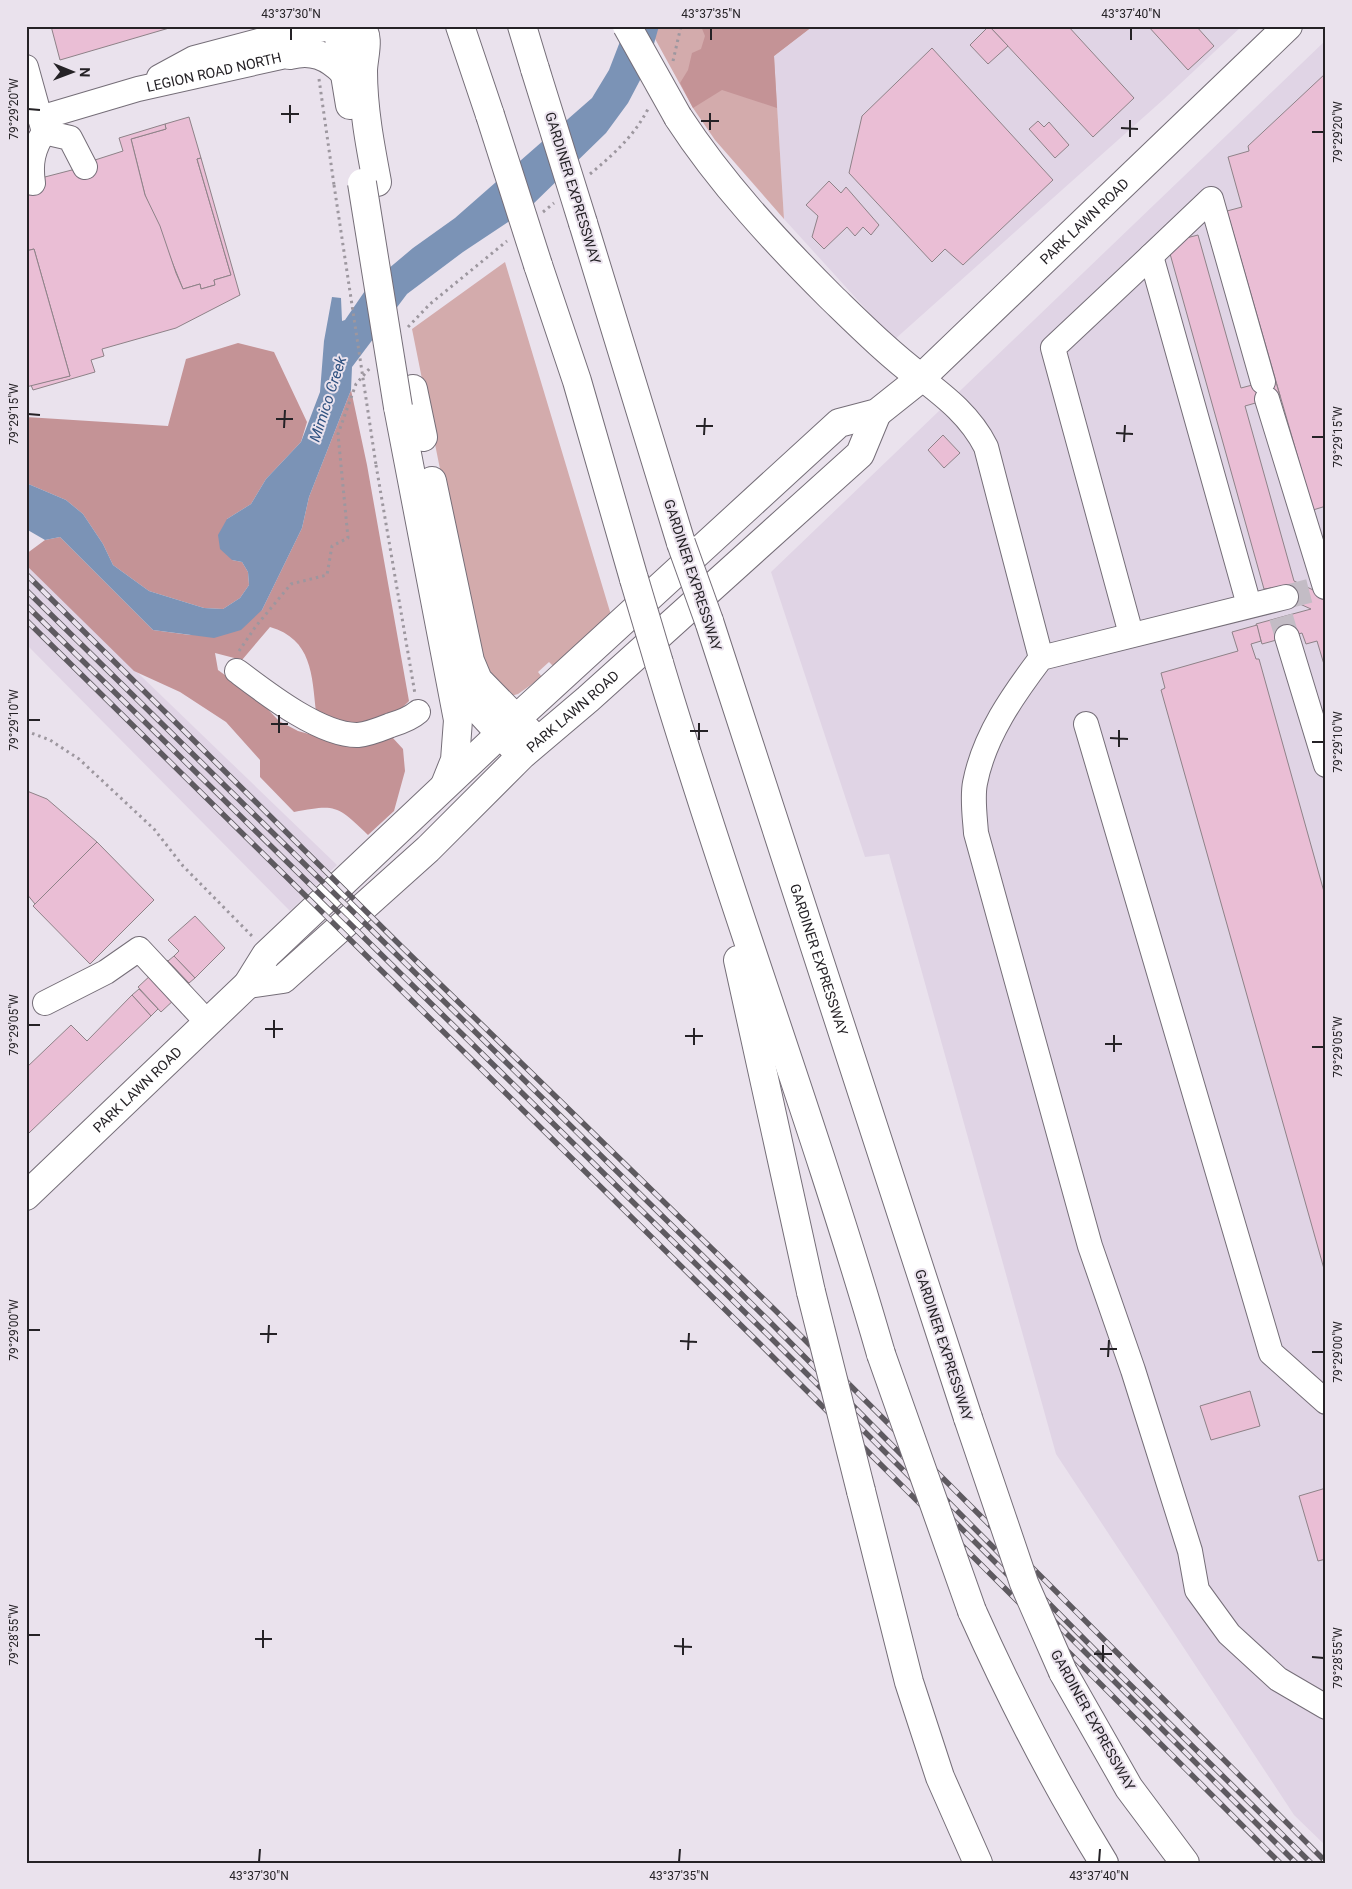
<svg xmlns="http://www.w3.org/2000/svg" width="1352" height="1889" viewBox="0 0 1352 1889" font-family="Roboto,sans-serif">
<rect width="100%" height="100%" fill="#eae2ed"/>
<!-- built -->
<g fill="#e0d4e5">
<path d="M813 26H1242L1164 99 894 340 784 219 774 56Z"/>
<path d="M1326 40V1846L1294 1815 1056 1454 889 854 865 857 771 572Z"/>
<path d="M26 565 337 865 290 911 26 644Z"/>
</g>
<!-- green -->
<g fill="#d3abac">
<path d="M648 26H813L774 56 784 219 715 140 693 108Z"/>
<path d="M505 262 611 615 553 666 549 662 538 672 542 677 518 694 511 696 478 659 412 329Z"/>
</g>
<!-- forest -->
<g fill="#c49396">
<path d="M701 26H813L774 56 777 108 722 90 693 108 680 83 688 70 692 53 701 49 705 36Z"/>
<path d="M238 343 274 352 307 422 301 442 266 479 251 504 227 519 232 560 242 562 248 572 249 585 240 598 223 609 204 608 149 591 113 565 103 544 83 514 66 500 26 483V417L168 426 186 359Z"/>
<path d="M351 390 367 465 409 701 397 713 352 725 316 712C312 675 312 639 270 627L242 660 215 653 218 670 259 700 279 721 298 731 323 738 392 737 403 749 405 771 394 811 368 835C337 805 336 804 294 812L260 777V760L226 722 180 692 134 671 26 565V554L45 540 60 537 153 630 190 635 262 610 302 528 309 497Z"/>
</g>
<!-- water -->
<path fill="#7b93b6" d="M626 26H659L648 65 628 103 606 133 529 208 463 252 407 294 352 367 351 390 309 497 302 528 262 610 241 630 214 638 153 630 60 537 45 540 26 529V483L66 500 83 514 103 544 113 565 149 591 204 608 223 609 240 598 249 585 248 572 242 562 232 560 220 549 218 535 227 519 251 504 266 479 301 442 320 392 324 341 332 297 341 298 342 321 345 320 369 285 413 248 455 218 592 98 609 70Z"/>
<!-- building -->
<g fill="#eabed5" stroke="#8e8288">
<path d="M51 26H176L60 60Z"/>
<path d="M989 26H1068L1134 98 1093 137Z"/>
<path d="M989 26 1008 46 988 64 970 45Z"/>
<path d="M1148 26H1196L1214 46 1188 70Z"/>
<path d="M932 48 1053 180 963 265 945 249 932 262 849 173 862 116Z"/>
<path d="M1326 73V506L1313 510 1227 211 1242 207 1228 157 1249 151 1248 146Z"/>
<path d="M189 117 201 158 197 159 231 275 214 280 215 285 201 289 200 284 183 289 145 195 131 139 166 129 165 124Z"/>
<path d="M1038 121 1044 127 1049 122 1069 145 1055 158 1029 129Z"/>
<path d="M165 124 166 129 131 139 145 195 160 226 176 273 183 289 200 284 201 289 215 285 214 280 231 275 197 159 201 158 240 295 176 328 102 349 104 356 91 360 95 372 33 390 31 385 70 376 34 249 26 251V185L41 178 95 164V160L123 151 119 138Z"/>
<path d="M829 181 841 193 846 187 879 225 871 235 863 227 855 236 847 227 824 249 812 237 818 216 806 205Z"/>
<path d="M1198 235 1241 388 1275 379 1280 396 1245 406 1294 581 1326 596V671L1317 641 1306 644 1302 633 1262 644 1256 624 1311 609 1271 591V588L1264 589 1167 243Z"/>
<path d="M34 249 70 376 26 387V251Z"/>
<path d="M943 435 960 453 944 468 928 450Z"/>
<path d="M1257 625 1261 641 1251 644 1256 659H1259L1326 899V1276L1161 690 1165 688 1161 673 1238 651 1232 632Z"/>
<path d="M27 791 47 799 97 842 35 904 26 893Z"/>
<path d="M97 842 154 900 90 964 33 906Z"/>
<path d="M195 916 225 948 195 978 174 956 179 951 168 940Z"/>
<path d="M174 956 195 978 189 983 168 961Z"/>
<path d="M167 960 190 985 161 1012 138 987Z"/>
<path d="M139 989 158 1009 151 1016 132 995Z"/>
<path d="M132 995 151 1016 29 1133 26 1130V1068L71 1025 87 1041Z"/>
<path d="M1250 1391 1260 1426 1211 1440 1200 1406Z"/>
<path d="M1326 1488V1559L1318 1561 1299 1496Z"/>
</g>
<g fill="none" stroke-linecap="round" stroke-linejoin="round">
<!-- minor-tunnel -->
<g stroke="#c3bcc5" stroke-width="24" stroke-dasharray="24 12" stroke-linecap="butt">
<path d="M1286 597 1313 590"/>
<path d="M1281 617 1287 637"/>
</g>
<defs>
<g id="minor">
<path d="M26 67 44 132C33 149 30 163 33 183"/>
<path d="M159 77 194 58 285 34"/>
<path id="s1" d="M40 118 138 89 290 55"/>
<path d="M44 132 70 138 85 167"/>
<path d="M1151 256 1211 199 1263 382"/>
<path d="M921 378C947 398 971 417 986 447L1041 658"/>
<path d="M1267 399 1325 587"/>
<path d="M1286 597 1041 658C1013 695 984 736 975 783 972 798 975 818 976 833L1090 1246 1133 1370 1190 1551 1197 1590 1229 1634 1278 1679 1326 1707"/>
<path d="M1131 634 1053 348 1151 256 1249 605"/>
<path d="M1287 637 1326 765"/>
<path d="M237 671C266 693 321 736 358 735 369 734 381 729 391 725 401 722 410 719 418 712"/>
<path d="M1086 724 1271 1353 1326 1402"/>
<path d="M45 1003 106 972 139 949 208 1023"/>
</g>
<g id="major">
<path d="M337 26 350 105"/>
<path d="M360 26C371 36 363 58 363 71 363 108 370 145 377 182"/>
<path d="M285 34 331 26"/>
<path d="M290 55C312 49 328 56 344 72"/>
<path d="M413 389 423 437"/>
<path d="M398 407 458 720 455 760 445 785"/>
<path d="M432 481 470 661 478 680 529 732"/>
<path d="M459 675 475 706 512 746"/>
<path id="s2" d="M248 984 283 979 428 849 522 755 588 699 860 454 877 413"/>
<path id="s3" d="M26 1196 248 984 266 955 517 718 839 423 877 413 921 378 1288 26"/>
</g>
<g id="highway">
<path d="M460 26 490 115"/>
<path d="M522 26 535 69"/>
<path d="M285 34 294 26"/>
<path d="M678 117C721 183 775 241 831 297 860 325 888 353 921 378"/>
<path d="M583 223 681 543"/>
<path d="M538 265 577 381 634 579"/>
<path id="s4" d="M709 621 968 1418"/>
<path d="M659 663C728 895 814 1122 881 1354"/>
<path d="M738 960 811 1292"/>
<path d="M861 1491 909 1682 940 1777 978 1863"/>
<path d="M972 1611C1011 1698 1054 1782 1104 1863"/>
<path d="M1063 1672 1129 1788 1185 1863"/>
</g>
</defs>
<!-- minor casing -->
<use href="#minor" stroke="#756e78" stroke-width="26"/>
<!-- major casing -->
<use href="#major" stroke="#756e78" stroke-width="30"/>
<!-- highway casing -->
<use href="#highway" stroke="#756e78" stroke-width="30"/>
<!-- path -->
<g stroke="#9d979f" stroke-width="3" stroke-dasharray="2.5 4" stroke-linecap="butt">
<path d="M673 61 681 26"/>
<path d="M319 79 334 185"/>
<path d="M590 174C613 155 634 136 648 109"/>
<path d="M543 212 554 203"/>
<path d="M408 327 430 304 507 241"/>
<path d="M376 465 415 694"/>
<path d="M239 651 256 626 291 584 327 575 332 546 348 538 338 434 356 384 370 368"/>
<path d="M26 731 50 740 79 759 154 829 183 866 252 936"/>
</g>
<!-- minor -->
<use href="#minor" stroke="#fff" stroke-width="24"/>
<!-- major -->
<use href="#major" stroke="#fff" stroke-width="28"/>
<!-- highway -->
<use href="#highway" stroke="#fff" stroke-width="28"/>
<defs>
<g id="rail">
<path d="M26 574 401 946 776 1311 1326 1862"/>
<path d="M26 590 767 1319 1099 1654 1311 1863"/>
<path d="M26 605 766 1333 1296 1863"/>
<path d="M26 620 763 1347 1280 1863"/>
</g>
</defs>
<!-- rail casing -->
<use href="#rail" stroke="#5e5a60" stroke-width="5.5"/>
<!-- rail -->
<use href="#rail" stroke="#eae2ed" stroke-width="4" stroke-dasharray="11" stroke-linecap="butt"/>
<defs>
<path id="major-bridge" d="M362 183 398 407"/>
<g id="highway-bridge">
<path d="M627 26 678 117"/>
<path d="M535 69 583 223"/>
<path d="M490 115 538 265"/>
<path d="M681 543 709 621"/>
<path d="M634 579 659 663"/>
<path d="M811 1292 861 1491"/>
<path d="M881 1354 972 1611"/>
<path d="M968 1418 1024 1583 1063 1672"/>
</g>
</defs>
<!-- major-bridge casing -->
<use href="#major-bridge" stroke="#756e78" stroke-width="30" stroke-linecap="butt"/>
<!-- highway-bridge casing -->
<use href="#highway-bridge" stroke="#756e78" stroke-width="30" stroke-linecap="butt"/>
<!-- path-bridge -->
<path stroke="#9d979f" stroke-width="3" stroke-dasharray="2.5 4" stroke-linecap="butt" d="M334 185 376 465"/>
<!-- major-bridge -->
<use href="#major-bridge" stroke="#fff" stroke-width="28"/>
<!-- highway-bridge -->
<use href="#highway-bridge" stroke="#fff" stroke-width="28"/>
</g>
<!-- ticks -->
<path fill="none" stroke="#252226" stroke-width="2" d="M291 40V28M711 40V28M1131 40V28M28 109 40 110M281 114H299M701 121H719M290 123V105M1121 128 1138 129M710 130V113M1312 132H1324M1130 137V120M28 414 40 415M276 419H293M696 426H713M284 428 285 410M1116 433 1133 434M704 435 705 418M1312 437H1324M1124 442 1125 425M28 720H40M271 724H288M690 731H708M279 733V715M1110 738 1128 739M699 740V723M1312 742H1324M1119 747V730M28 1025H40M265 1029H283M685 1036H703M274 1038V1020M1105 1044H1122M694 1045V1028M1312 1047H1324M1114 1052V1035M28 1330H40M260 1334H277M680 1341 697 1342M268 1343 269 1325M1100 1349H1117M688 1350 689 1333M1312 1352H1324M1108 1357 1109 1340M28 1635H40M255 1639H272M674 1646 692 1647M263 1648V1630M1094 1654H1112M683 1655V1638M1312 1657 1324 1658M1103 1662V1645M259 1862 260 1849M679 1862 680 1849M1099 1862 1100 1849"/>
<g text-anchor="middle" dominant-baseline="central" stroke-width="4" stroke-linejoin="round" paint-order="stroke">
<!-- street labels -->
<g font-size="14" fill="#252226" stroke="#eae2ed">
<text stroke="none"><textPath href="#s1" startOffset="180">LEGION ROAD NORTH</textPath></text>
<text transform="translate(573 188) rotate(73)">GARDINER EXPRESSWAY</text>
<text stroke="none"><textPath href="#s3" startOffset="1445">PARK LAWN ROAD</textPath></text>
<text transform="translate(693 575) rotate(72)">GARDINER EXPRESSWAY</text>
<text stroke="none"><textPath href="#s2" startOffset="430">PARK LAWN ROAD</textPath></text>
<text stroke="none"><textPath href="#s4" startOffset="356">GARDINER EXPRESSWAY</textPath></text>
<text stroke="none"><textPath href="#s3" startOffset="154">PARK LAWN ROAD</textPath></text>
<text transform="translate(944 1345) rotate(72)">GARDINER EXPRESSWAY</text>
<text transform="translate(1093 1720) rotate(61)">GARDINER EXPRESSWAY</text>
</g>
<!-- water labels -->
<g font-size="15" font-style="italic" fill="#2e507f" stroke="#eae2ed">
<text transform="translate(328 399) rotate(-72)">Mimico Creek</text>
</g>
</g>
<!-- border -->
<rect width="1352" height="1889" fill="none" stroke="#eae2ed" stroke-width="55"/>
<!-- north arrow -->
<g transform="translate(72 72) rotate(91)" stroke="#eae2ed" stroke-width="4" paint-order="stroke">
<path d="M0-4L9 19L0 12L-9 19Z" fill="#252226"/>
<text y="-8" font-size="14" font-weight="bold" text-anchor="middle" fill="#252226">N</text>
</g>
<rect x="28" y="28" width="1296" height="1834" fill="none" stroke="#252226" stroke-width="2"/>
<g font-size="12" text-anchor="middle" fill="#252226">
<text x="291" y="18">43°37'30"N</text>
<text x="711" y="18">43°37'35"N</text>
<text x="1131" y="18">43°37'40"N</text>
<text transform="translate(14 109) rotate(-90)" y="4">79°29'20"W</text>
<text transform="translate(1338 132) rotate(-90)" y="4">79°29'20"W</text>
<text transform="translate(14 414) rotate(-90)" y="4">79°29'15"W</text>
<text transform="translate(1338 437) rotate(-90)" y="4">79°29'15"W</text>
<text transform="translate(14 720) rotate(-90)" y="4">79°29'10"W</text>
<text transform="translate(1338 742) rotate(-90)" y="4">79°29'10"W</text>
<text transform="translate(14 1025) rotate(-90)" y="4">79°29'05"W</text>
<text transform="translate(1338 1047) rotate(-90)" y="4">79°29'05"W</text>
<text transform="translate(14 1330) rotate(-90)" y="4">79°29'00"W</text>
<text transform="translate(1338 1352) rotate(-90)" y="4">79°29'00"W</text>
<text transform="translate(14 1635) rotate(-90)" y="4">79°28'55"W</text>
<text transform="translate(1338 1658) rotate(-90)" y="4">79°28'55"W</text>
<text x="259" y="1880">43°37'30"N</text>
<text x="679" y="1880">43°37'35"N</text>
<text x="1099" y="1880">43°37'40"N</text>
</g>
</svg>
